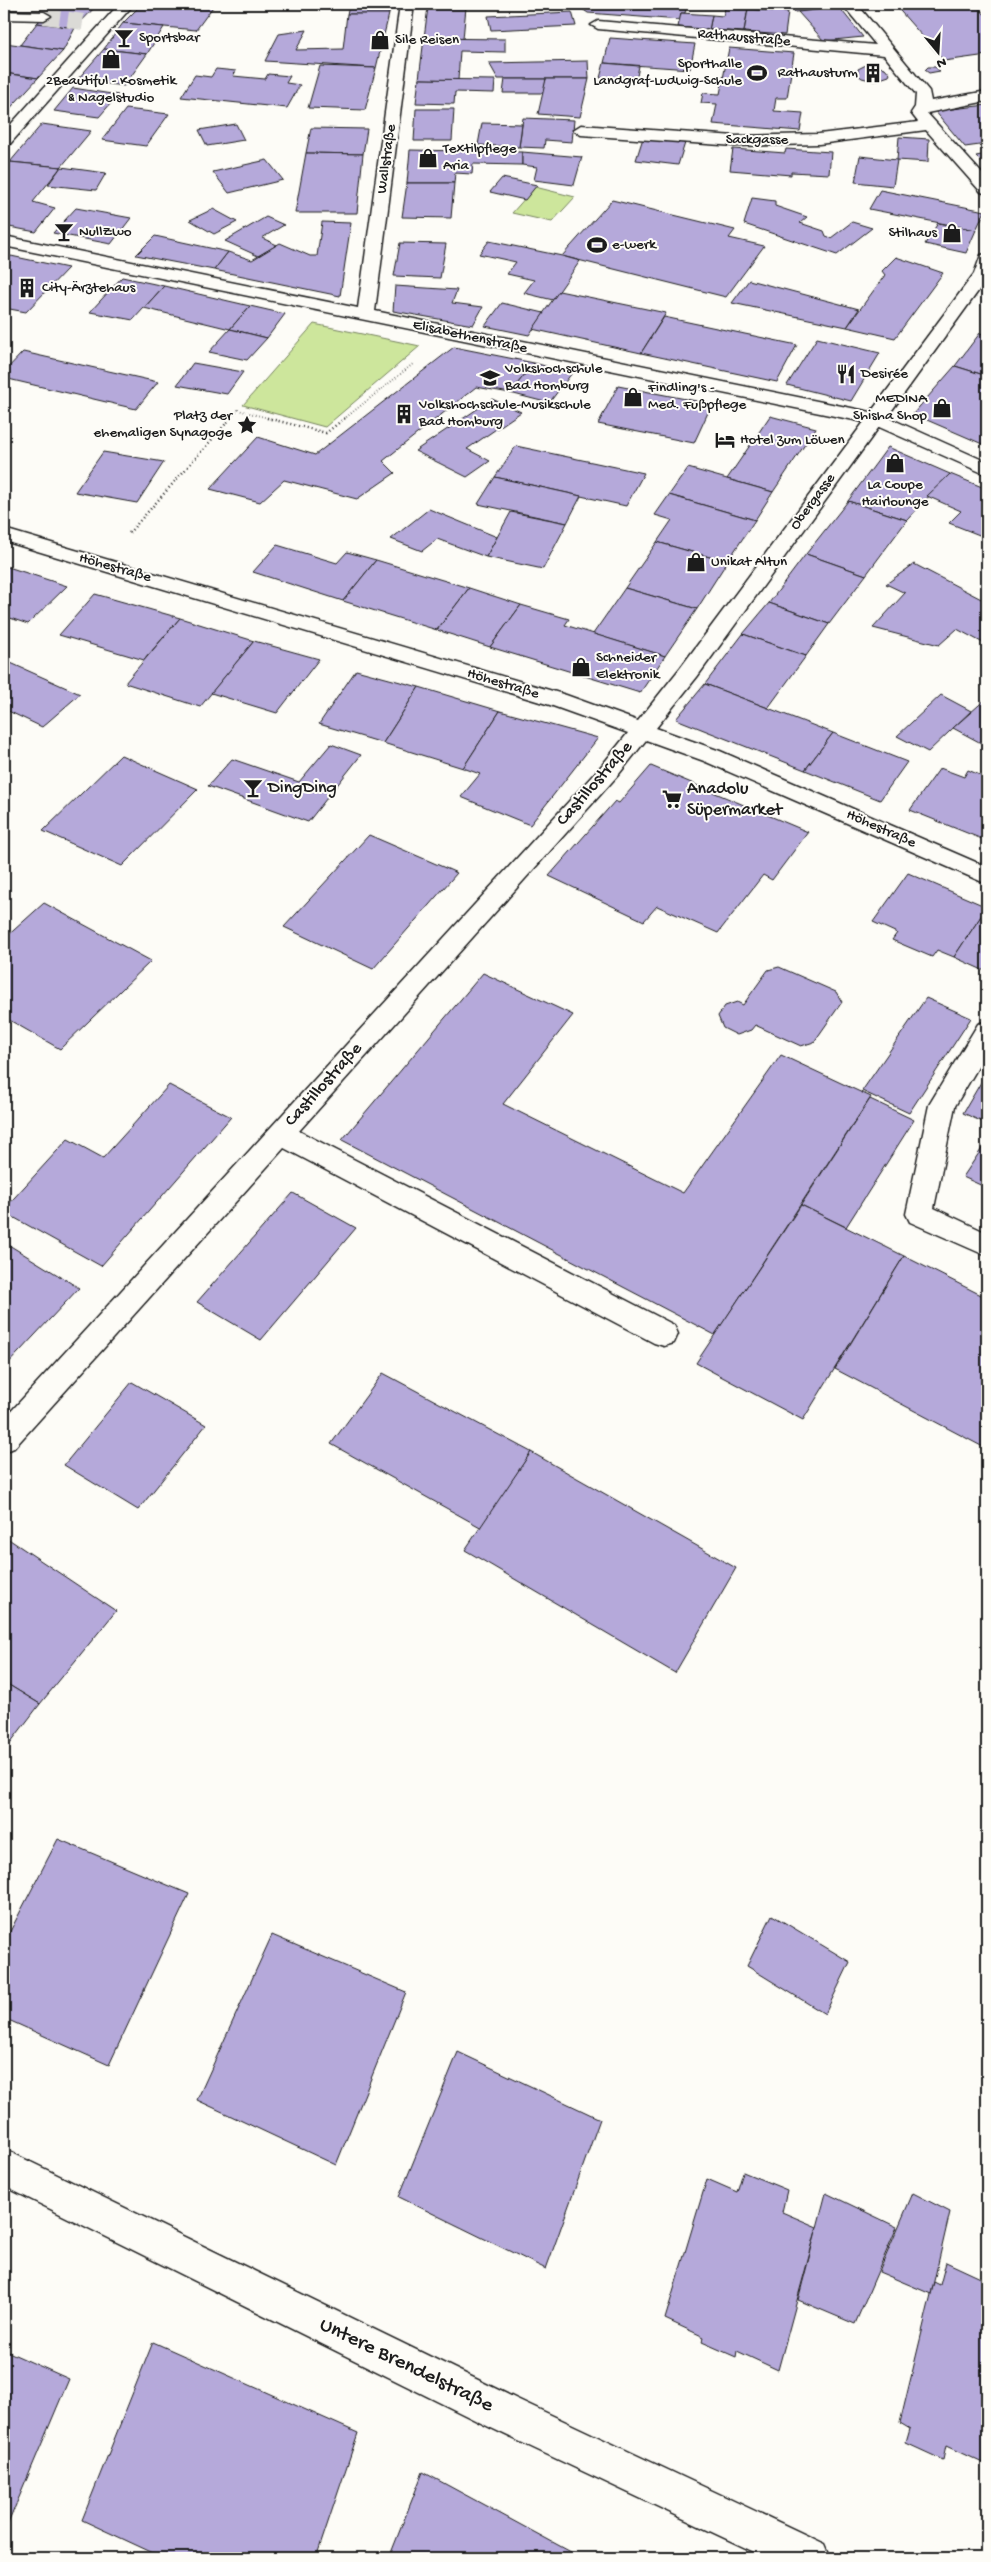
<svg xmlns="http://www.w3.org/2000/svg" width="991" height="2562" viewBox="0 0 991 2562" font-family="'Gochi Hand',sans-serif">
<rect width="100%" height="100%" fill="#fdfcf7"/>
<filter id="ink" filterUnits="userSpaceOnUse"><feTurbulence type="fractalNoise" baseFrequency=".02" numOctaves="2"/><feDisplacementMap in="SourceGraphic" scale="10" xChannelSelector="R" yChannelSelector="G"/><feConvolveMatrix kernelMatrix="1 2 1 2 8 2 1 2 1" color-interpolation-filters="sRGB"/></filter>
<g filter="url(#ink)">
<!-- green -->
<g fill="#cde69c" stroke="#74815c">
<path d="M535 187 575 197 552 222 512 213Z"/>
<path d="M314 324 420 346 325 427 243 405Z"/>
</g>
<!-- building -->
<g fill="#b5a9da" stroke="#1c1c1c">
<path d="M58 4H98L75 28 37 23Z"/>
<path d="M142 4H215L196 30 123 23Z"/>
<path d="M350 4H391L389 14H347Z"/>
<rect x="428" y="4" width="38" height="3"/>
<path d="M575 4H687L685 13H681L680 20 588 13Z"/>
<path d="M789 4H841L843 7 795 12Z"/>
<path d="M894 4H975L987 17V55L944 61Z"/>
<path d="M726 5 748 7 744 32 709 30 712 15 723 16Z"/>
<path d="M428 7H466L463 39 424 38Z"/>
<path d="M839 7 863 37 824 41 798 12Z"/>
<path d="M748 9 788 12 785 35 744 32Z"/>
<path d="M572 12 576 26 491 30 488 16Z"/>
<path d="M681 13 712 15 709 30 678 27Z"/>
<path d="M347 14H389L376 68 265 61 279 34 307 30 296 50 343 49Z"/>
<path d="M37 23 75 28 63 51 20 45Z"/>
<path d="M123 23 164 27 147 54 104 49Z"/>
<path d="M424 38 505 39V52L460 51 458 80 419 79Z"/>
<path d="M610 38 695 44 690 69 604 63Z"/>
<path d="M4 43 20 45 63 51 38 78 4 73Z"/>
<path d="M729 48 794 53 787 98H776L774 111 803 113 800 131 713 124 717 104 701 103 703 93 720 94Z"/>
<path d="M104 49 147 54 124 86 77 80Z"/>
<path d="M588 61 589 79H498L489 63Z"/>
<path d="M604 63 639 66 636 81 600 78Z"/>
<path d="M866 65 885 68 890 74 889 76 874 81 862 78 858 75V69Z"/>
<path d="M320 66 376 68 365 110 308 108Z"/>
<path d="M928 67H935L940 71 929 73 925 70Z"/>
<path d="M216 69 236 71 233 76 265 79 268 74 290 76 286 83 300 85 287 108 181 97 195 75 211 77Z"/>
<path d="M4 73 38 78 4 115Z"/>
<path d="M419 79 495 80 494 93 455 92 454 104 416 103Z"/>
<path d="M505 79H546L544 93H503Z"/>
<path d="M546 79H589L580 117 538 114Z"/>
<path d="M73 88 118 95 99 117 54 111Z"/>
<path d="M987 105V144L965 147 935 111Z"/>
<path d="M126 109 169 114 146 146 102 140Z"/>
<path d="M416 109H454L452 141H414Z"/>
<path d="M523 118 574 120 572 142 545 140 544 148 519 147Z"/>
<path d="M482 123 522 124 519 147 478 145Z"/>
<path d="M42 124 91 131 61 167 10 162Z"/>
<path d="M236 124 244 140 207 146 199 130Z"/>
<path d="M311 128 367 129 363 154 306 153Z"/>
<path d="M899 137 929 139 928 162 897 160Z"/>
<path d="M643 138 685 143 678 165 636 160Z"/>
<path d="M733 149 785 153 786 149 831 152 829 174 791 172V175L730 170Z"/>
<path d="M410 150 522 152V165L473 164 472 174 455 173 454 183H407Z"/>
<path d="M522 152 582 157 574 185 534 180 537 167 522 165Z"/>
<path d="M306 153 363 154 357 213H295Z"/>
<path d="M987 154V168L976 156Z"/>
<path d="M860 156 897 160 893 186 855 182Z"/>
<path d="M267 160 283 180 229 193 213 172Z"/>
<path d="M10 162 61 167 33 202 55 208 36 232 4 226V170Z"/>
<path d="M61 167 106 173 96 190 48 185Z"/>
<path d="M502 178 537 185 525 200 490 192Z"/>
<path d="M407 183H454L451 218 402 217Z"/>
<path d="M880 190 985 211 976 230 869 209Z"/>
<path d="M752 198 775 201V206L807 217 800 223 824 231 826 236 831 238 852 222 872 228 837 255 744 224Z"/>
<path d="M612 200 735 230 729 238 764 246 726 297 562 256Z"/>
<path d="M76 208 131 218 111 244 53 233Z"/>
<path d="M213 209 237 222 214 234 190 220Z"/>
<path d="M266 217 284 225 262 238 277 245 258 256 225 241Z"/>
<path d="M322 222 351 223 340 296 214 270 228 252 252 260 280 243 310 256H317Z"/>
<path d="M938 223 976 230 966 253 925 244Z"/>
<path d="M155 236 228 252 214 270 136 255Z"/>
<path d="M489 241 562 256 580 261 553 300 524 293 534 280 507 274 516 262 479 254Z"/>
<path d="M400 243 446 244 440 278 394 276Z"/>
<path d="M11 256 68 268 26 312 4 308V263Z"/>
<path d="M896 257 943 273 895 338 847 327 885 275 882 271Z"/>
<path d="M122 277 164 286 133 320 90 312Z"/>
<path d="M749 280 859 309 847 327 732 303Z"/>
<path d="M164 286 250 306 230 329 144 308Z"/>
<path d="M395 286 457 290 452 303 483 307 473 325 393 311Z"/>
<path d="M559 291 666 313 641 353 532 329Z"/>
<path d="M502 303 544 313 529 335 485 326Z"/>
<path d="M250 306 285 314 267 338 230 329Z"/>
<path d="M664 317 797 345 777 382 641 353Z"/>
<path d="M230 329 267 338 247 360 209 352Z"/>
<path d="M980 333 987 335V376L955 366Z"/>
<path d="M817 338 880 353 851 401 787 385Z"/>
<path d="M454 347 534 363 510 393 476 387 383 461 395 473 357 499 284 480 260 502 210 489 258 437 315 455Z"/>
<path d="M23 352 158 382 136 409 4 378V372Z"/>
<path d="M193 363 243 372 227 394 177 385Z"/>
<path d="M534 363 572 373 549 403 510 393Z"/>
<path d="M955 366 987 376V446L913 414Z"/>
<path d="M618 386 712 404 694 443 598 424Z"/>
<path d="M492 399 521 412 467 449 490 461 467 477 415 451Z"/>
<path d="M770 416 816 428 773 492 727 479Z"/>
<path d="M516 446 644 473 626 506 495 477Z"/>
<path d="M888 447 950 474 907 520 848 501Z"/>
<path d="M103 452 164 462 137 503 75 492Z"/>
<path d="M688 468 727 479 773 492 755 520 669 495Z"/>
<path d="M950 474 987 489V538L949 523 961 511 927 496Z"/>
<path d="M495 477 581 496 567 523 478 504Z"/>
<path d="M669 495 755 520 727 562 657 542 672 520 655 515Z"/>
<path d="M848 501 907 520 866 575 806 554Z"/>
<path d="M429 509 497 537 486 557 437 539 422 551 391 539Z"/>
<path d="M511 512 567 523 543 569 486 557Z"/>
<path d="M657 542 727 562 697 609 625 588Z"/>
<path d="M277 545 337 563 347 552 376 560 343 601 253 572Z"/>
<path d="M806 554 866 575 829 624 769 603Z"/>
<path d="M376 560 469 588 437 630 343 601Z"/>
<path d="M914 564 987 602V645L957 629 939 645 873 628 905 593 886 584Z"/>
<path d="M5 566 67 586 28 624 4 616Z"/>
<path d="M469 588 521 605 490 647 437 630Z"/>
<path d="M625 588 697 609 665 656 593 634Z"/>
<path d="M95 594 180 618 144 660 59 635Z"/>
<path d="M769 603 829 624 806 656 743 634Z"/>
<path d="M521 605 569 619 565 625 665 656 640 693 490 647Z"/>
<path d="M180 618 254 641 200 707 125 683Z"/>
<path d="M743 634 806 656 768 708 705 684Z"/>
<path d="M254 641 319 659 277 713 211 693Z"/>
<path d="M4 660 80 694 42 727 4 709Z"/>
<path d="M356 670 419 687 383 743 319 724Z"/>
<path d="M705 684 768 708 833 733 805 770 676 719Z"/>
<path d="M419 687 500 711 463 768 383 743Z"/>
<path d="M941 695 971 711 928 752 897 736Z"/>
<path d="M987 698V738L981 743 953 728Z"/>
<path d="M500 711 598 738 530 825 461 797 480 774 463 768Z"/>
<path d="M833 733 907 762 880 800 805 770Z"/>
<path d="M331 744 361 755 308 822 208 786 232 759 299 782Z"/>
<path d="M121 755 198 789 122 866 43 831Z"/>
<path d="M651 766 808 832 772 880 763 875 718 933 657 906 644 921 549 876 615 801 619 803Z"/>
<path d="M940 768 964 777 968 770 987 778V841L910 810Z"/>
<path d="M369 835 457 873 373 969 284 927Z"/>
<path d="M908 873 987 907 954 957 937 950 932 957 892 940 897 933 873 922Z"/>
<path d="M44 903 151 961 60 1049 4 1017V939Z"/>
<path d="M987 907V972L954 957Z"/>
<path d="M779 967 836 992 842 1002 814 1042 801 1046 755 1025 751 1030 737 1035 723 1028 718 1016 725 1006 737 1002 743 1005 768 970Z"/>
<path d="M483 973 573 1015 503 1104 683 1193 781 1055 871 1097 715 1335 342 1140Z"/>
<path d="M926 998 971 1018 909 1113 862 1091Z"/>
<path d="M987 1072V1124L963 1113Z"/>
<path d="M169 1085 231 1117 101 1266 4 1212V1209L68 1139 103 1158Z"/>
<path d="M870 1099 914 1120 846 1227 801 1205Z"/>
<path d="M987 1141V1188L963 1177Z"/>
<path d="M293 1193 356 1228 261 1340 197 1302Z"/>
<path d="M801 1205 904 1256 803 1420 696 1363Z"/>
<path d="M4 1242 79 1288 4 1368Z"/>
<path d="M904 1256 987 1298V1449L835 1369Z"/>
<path d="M383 1373 531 1452 482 1528 331 1444Z"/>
<path d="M132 1382 206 1425 138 1510 64 1465Z"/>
<path d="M531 1452 736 1568 675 1673 465 1550Z"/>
<path d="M4 1536 116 1611 40 1704 4 1682Z"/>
<path d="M4 1682 40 1704 4 1751Z"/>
<path d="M58 1839 189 1894 109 2065 4 2018V1943Z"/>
<path d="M772 1915 850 1962 825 2014 747 1966Z"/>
<path d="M272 1935 406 1992 336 2165 197 2100Z"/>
<path d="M458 2052 600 2119 546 2269 399 2197Z"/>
<path d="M743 2172 787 2190 782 2212 817 2227 778 2370 737 2351 736 2357 702 2342 704 2337 665 2319 707 2179 737 2192Z"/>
<path d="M826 2193 897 2227 855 2324 798 2300Z"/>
<path d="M913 2193 950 2212 931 2294 879 2272Z"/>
<path d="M946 2262 987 2281V2465L946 2446 943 2460 906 2443 910 2429 900 2423 934 2282 940 2285Z"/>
<path d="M153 2342 358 2433 316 2558H164L82 2520Z"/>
<path d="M4 2350 69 2379 4 2533Z"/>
<path d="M423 2472 582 2558H389Z"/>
</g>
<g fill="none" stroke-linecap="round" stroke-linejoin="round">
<!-- minor-tunnel -->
<path stroke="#dbdad6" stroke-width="16" stroke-dasharray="16 8" stroke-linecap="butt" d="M44 16 83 22"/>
<defs>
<g id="minor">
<path d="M119 4H134L10 144 4 146V132Z"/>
<path d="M400 4H414L375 311 871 412 974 274 981 255 987 254V279L887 417 987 462V475L879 427 697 677 656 728 720 751 987 867V884L704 761 646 740 619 774 299 1131 674 1325 678 1334 674 1343 664 1346 654 1343 284 1148 14 1448 4 1452V1419L603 764 628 733 550 705 4 541V529L566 695 638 721 681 667 864 422 4 246V236L358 308Z"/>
<path d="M842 4H857L929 91 931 101 987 91V101L927 113 987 179V194L981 192 926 130 819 144 735 146 581 135 573 130 581 125 735 136 819 134 918 122 911 113 915 107 916 94 884 55 598 29 591 25 598 21 876 45Z"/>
<path d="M4 11 44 12 51 16 44 20 4 19Z"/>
<path d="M987 1021V1052L955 1106 934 1208 987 1233V1256L910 1222 906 1214 929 1105 978 1024Z"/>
<path d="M4 2149 517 2399 825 2544 831 2558H767L489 2427 4 2186Z"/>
</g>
</defs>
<!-- minor casing -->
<use href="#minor" stroke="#1c1c1c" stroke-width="3"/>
<!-- path-far1 -->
<g stroke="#1c1c1c" stroke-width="2" stroke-dasharray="0.5 2.5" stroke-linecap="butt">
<path d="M230 419 238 410 272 419"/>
<path d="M344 419 413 364"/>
</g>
<!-- path -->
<g stroke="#1c1c1c" stroke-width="2.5" stroke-dasharray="1 3" stroke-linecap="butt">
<path d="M267 418 326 433 345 418"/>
<path d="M129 533 231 418"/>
</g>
<!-- minor -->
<use href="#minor" fill="#fdfcf7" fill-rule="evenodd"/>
</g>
</g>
<!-- icons -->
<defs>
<symbol id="bar-bare" viewBox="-9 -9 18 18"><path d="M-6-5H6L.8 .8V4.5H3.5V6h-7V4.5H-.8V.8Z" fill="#1c1c1c" stroke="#fdfcf7" stroke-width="2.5" paint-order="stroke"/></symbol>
<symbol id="shop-bare" viewBox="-9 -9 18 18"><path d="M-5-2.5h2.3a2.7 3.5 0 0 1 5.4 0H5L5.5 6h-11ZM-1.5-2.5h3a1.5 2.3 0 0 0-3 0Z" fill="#1c1c1c" stroke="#fdfcf7" stroke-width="2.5" paint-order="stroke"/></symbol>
<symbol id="stadium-bare" viewBox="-9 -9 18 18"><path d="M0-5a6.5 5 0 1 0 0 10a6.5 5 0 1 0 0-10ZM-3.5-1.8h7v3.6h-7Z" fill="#1c1c1c" stroke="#fdfcf7" stroke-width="2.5" paint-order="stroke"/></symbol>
<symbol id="building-bare" viewBox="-9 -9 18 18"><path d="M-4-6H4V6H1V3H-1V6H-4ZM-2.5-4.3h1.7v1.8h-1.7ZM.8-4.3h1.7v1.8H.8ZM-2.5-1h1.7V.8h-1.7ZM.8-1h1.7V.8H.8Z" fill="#1c1c1c" stroke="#fdfcf7" stroke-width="2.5" paint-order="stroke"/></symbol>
<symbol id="restaurant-bare" viewBox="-9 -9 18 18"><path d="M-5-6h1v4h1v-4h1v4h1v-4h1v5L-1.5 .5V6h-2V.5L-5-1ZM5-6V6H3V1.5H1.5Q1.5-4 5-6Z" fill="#1c1c1c" stroke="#fdfcf7" stroke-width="2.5" paint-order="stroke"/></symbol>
<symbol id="university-bare" viewBox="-9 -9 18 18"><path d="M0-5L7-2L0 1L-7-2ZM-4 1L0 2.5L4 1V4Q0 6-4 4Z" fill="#1c1c1c" stroke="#fdfcf7" stroke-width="2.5" paint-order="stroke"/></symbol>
<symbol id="sight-bare" viewBox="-9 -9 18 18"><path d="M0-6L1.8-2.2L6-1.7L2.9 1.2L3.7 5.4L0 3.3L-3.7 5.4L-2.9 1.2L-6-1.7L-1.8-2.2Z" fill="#1c1c1c" stroke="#fdfcf7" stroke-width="2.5" paint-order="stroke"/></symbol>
<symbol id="hotel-bare" viewBox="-9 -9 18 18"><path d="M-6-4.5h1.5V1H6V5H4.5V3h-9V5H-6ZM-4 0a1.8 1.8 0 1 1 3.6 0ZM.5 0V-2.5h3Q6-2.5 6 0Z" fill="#1c1c1c" stroke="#fdfcf7" stroke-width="2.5" paint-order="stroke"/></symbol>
<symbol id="supermarket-bare" viewBox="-9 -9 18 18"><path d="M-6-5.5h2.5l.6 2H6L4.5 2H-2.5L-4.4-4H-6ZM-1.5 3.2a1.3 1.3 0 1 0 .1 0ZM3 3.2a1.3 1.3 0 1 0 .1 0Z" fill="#1c1c1c" stroke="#fdfcf7" stroke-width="2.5" paint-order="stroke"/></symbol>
</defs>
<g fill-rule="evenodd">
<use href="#bar-bare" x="110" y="24" width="28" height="28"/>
<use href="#shop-bare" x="366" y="26" width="28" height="28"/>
<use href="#shop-bare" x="97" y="45" width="28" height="28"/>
<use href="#stadium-bare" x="743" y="59" width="28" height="28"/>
<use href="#building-bare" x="859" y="59" width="28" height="28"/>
<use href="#shop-bare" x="414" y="144" width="28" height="28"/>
<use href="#bar-bare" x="50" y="218" width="28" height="28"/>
<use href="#shop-bare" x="938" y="219" width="28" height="28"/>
<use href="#stadium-bare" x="583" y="231" width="28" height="28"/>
<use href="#building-bare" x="13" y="274" width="28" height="28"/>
<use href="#restaurant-bare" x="832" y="360" width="28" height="28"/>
<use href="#university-bare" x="476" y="364" width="28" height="28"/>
<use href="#shop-bare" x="619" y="383" width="28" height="28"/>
<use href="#shop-bare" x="928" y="394" width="28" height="28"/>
<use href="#building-bare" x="390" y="400" width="28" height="28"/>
<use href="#sight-bare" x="233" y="411" width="28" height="28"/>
<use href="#hotel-bare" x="711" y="426" width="28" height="28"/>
<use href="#shop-bare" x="881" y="449" width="28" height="28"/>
<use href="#shop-bare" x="682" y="548" width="28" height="28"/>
<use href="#shop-bare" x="567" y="653" width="28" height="28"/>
<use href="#bar-bare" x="239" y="774" width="28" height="28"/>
<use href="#supermarket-bare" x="658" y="785" width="28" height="28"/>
</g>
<g text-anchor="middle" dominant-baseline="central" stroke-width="4" stroke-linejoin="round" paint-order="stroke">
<!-- far-poi labels -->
<g font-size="15" fill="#1c1c1c" stroke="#fdfcf7" text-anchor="start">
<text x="139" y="38">Sportsbar</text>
<text x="395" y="40">Sile Reisen</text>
<text x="742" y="64" text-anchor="end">Sporthalle<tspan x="742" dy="17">Landgraf-Ludwig-Schule</tspan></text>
<text x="858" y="73" text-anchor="end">Rathausturm</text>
<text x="111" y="81" text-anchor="middle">2Beautiful - Kosmetik<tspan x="111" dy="17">&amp; Nagelstudio</tspan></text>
<text x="443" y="149">Textilpflege<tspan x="443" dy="17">Aria</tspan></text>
<text x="79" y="232">NullZwo</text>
<text x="937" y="233" text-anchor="end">Stilhaus</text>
<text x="612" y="245">e-werk</text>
<text x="42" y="288">City-Ärztehaus</text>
<text x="505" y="369">Volkshochschule<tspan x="505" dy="17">Bad Homburg</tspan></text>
<text x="861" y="374">Desirée</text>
<text x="648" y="388">Findling's -<tspan x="648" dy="17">Med. Fußpflege</tspan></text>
<text x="927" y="399" text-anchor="end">MEDINA<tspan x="927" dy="17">Shisha Shop</tspan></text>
<text x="419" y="405">Volkshochschule-Musikschule<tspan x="419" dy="17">Bad Homburg</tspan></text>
<text x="232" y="416" text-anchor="end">Platz der<tspan x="232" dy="17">ehemaligen Synagoge</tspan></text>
<text x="740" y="440">Hotel zum Löwen</text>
<text x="895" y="485" text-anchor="middle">La Coupe<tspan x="895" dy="17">Hairlounge</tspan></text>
<text x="711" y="562">Unikat Altun</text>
<text x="596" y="658">Schneider<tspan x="596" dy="17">Elektronik</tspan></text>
</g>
<!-- far-street labels -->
<g font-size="15" fill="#1c1c1c" stroke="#fdfcf7">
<text transform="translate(744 38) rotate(5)">Rathausstraße</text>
<text x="757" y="140">Sackgasse</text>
<text transform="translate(387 159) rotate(-82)">Wallstraße</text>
<text transform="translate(470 337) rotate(12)">Elisabethenstraße</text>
<text transform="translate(813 502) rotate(-54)">Obergasse</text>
<text transform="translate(115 568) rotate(16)">Höhestraße</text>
<text transform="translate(503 684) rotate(17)">Höhestraße</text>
<text transform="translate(881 829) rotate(24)">Höhestraße</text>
</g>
<!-- street labels -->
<g font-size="18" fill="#1c1c1c" stroke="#fdfcf7">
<text transform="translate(595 784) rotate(-49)">Castillostraße</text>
<text transform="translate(324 1085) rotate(-48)">Castillostraße</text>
</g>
<!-- poi labels -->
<g font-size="18" fill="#1c1c1c" stroke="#fdfcf7" text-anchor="start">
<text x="268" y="788">DingDing</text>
<text x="687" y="789">Anadolu<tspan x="687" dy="21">Süpermarket</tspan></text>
</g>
<!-- near-street labels -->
<g font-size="21" fill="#1c1c1c" stroke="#fdfcf7">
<text transform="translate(406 2366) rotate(26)">Untere Brendelstraße</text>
</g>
</g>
<!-- margin -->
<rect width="991" height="2562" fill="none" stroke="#fdfcf7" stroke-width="20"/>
<rect x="10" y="10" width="971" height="2542" fill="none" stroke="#1c1c1c" stroke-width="2" filter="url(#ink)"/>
<!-- north arrow -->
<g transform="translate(938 52) rotate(162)" stroke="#fdfcf7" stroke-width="4" paint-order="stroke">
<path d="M0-4L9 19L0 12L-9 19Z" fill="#1c1c1c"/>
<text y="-8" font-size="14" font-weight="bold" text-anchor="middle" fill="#1c1c1c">N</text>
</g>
</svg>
